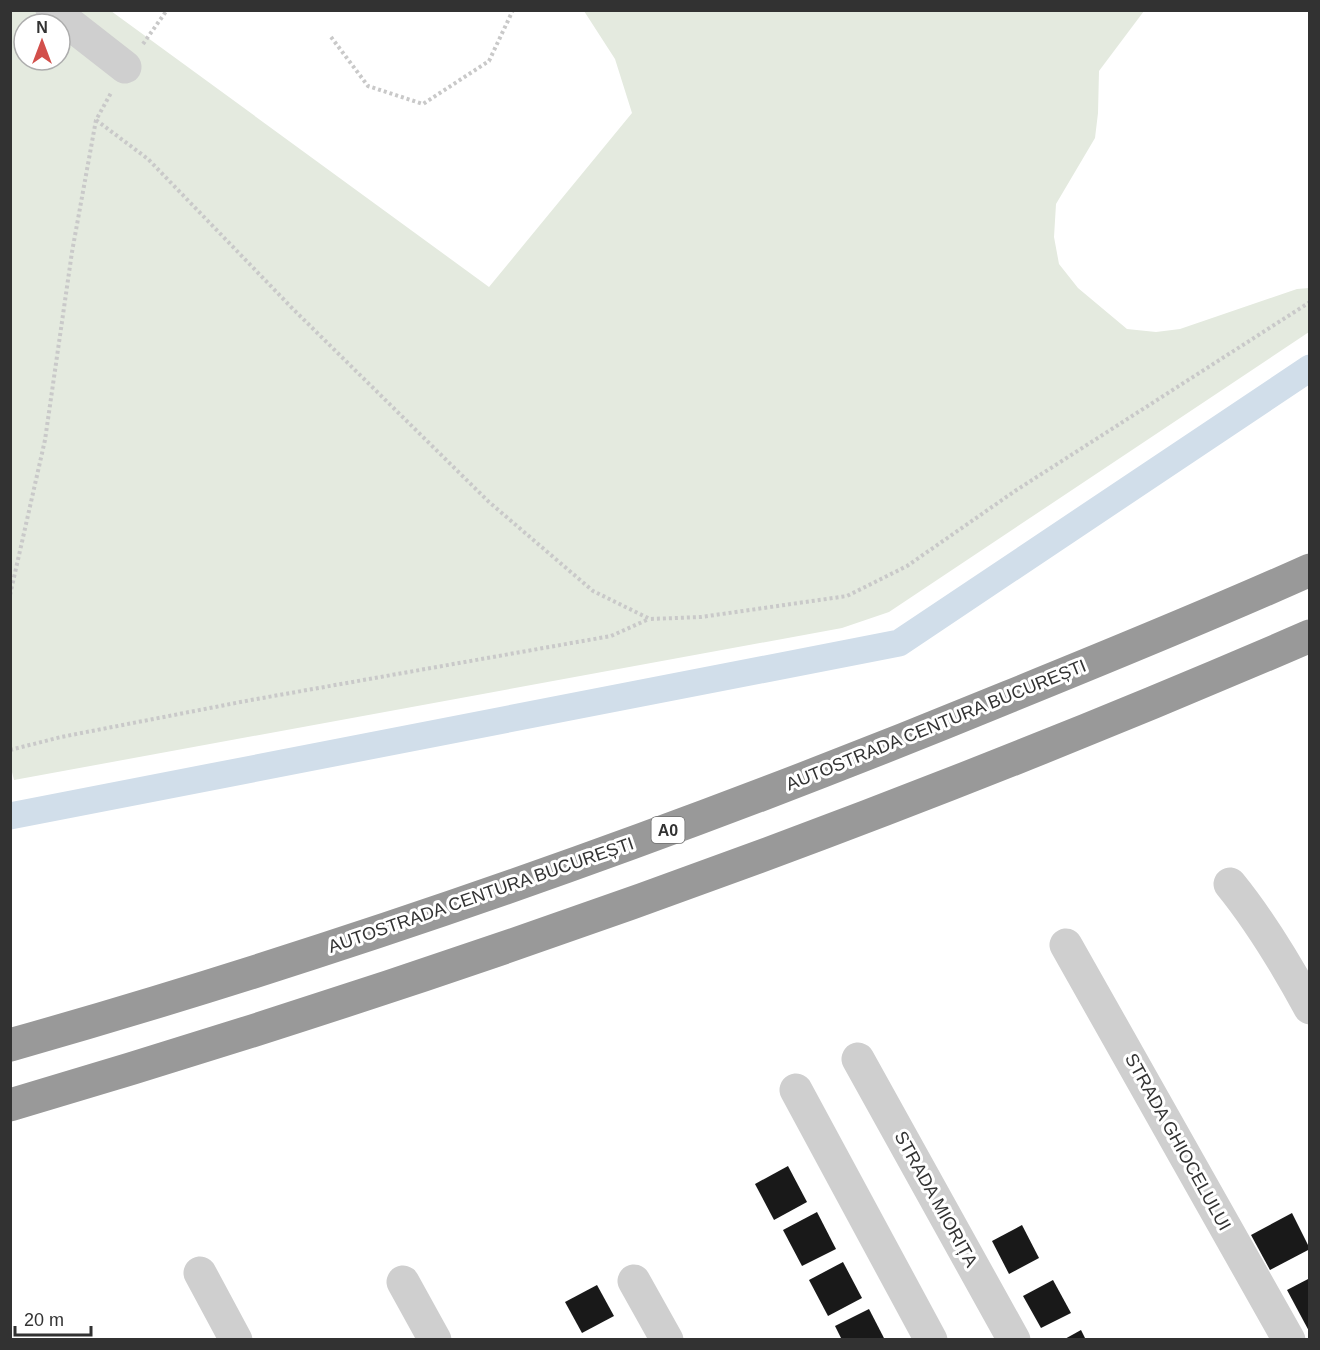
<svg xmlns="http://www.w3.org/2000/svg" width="1320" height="1350" viewBox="0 0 1320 1350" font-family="Arial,sans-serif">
<rect width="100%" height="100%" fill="#fff"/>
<!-- green -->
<path fill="#e4eadf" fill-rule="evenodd" d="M10 11H111L489 287 632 113 615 59 584 11H1144L1099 71 1098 113 1095 138 1056 204 1054 237 1059 264 1078 288 1127 329 1156 332 1180 329 1297 289 1309 288V332L889 612 842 628 14 780 10 764ZM24 24H60V60H24Z"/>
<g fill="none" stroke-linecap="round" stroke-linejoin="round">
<!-- canal -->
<path stroke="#d1deea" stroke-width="27" d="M10 816 899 643 1310 368"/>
</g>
<!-- building -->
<g fill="#191919">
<path d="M788 1166 807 1202 774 1220 755 1184Z"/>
<path d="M817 1212 836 1249 802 1266 783 1230Z"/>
<path d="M1292 1213 1310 1249 1270 1270 1251 1235Z"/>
<path d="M1022 1225 1039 1258 1009 1274 992 1241Z"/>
<path d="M843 1262 862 1298 828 1316 809 1280Z"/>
<path d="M1310 1278V1333L1287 1290Z"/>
<path d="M1053 1280 1071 1313 1041 1328 1023 1296Z"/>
<path d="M597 1285 614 1316 582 1333 565 1302Z"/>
<path d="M869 1309 885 1340H842L835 1326Z"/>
<path d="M1081 1330 1086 1340H1063Z"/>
</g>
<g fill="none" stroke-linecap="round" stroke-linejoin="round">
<!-- path -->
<g stroke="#c9c9c9" stroke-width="4" stroke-dasharray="3 3" stroke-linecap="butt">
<path d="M331 37 368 86 423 104 489 61 513 10"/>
<path d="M143 44 167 10"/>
<path d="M96 120 148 159 293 309 489 502 593 591 650 619 701 617 847 596 907 566 1015 491 1310 302"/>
<path d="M10 595 45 440 72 252 96 120 111 93"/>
<path d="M10 750 61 737 251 700 611 636 649 619"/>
</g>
<!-- minor -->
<g stroke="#cfcfcf" stroke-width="33">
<path d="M52 10 125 67"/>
<path d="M1230 884C1261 922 1286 964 1310 1008"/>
<path d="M1066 945 1289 1340"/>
<path d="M858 1059 1014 1340"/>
<path d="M796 1090 931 1340"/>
<path d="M200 1273 236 1340"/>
<path d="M634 1281 667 1340"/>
<path d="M403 1282 435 1340"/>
</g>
<!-- highway -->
<g stroke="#999" stroke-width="33">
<path d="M10 1045C349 949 682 831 1008 697 1109 656 1210 615 1310 570"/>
<path d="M10 1105C452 975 887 819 1310 636"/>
</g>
</g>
<g text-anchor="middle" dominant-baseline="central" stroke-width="6" stroke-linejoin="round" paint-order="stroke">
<!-- shield labels -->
<rect fill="#fff" stroke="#707070" stroke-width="1.5" x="651.5" y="817" width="33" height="26" rx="4.5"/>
<g font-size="16" font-weight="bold" fill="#323232">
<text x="668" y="830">A0</text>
</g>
<!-- street labels -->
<g font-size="18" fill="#323232" stroke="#fff">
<text transform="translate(936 725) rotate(-22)">AUTOSTRADA CENTURA BUCUREȘTI</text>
<text transform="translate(481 895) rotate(-19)">AUTOSTRADA CENTURA BUCUREȘTI</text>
<text transform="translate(1178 1142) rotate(61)">STRADA GHIOCELULUI</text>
<text transform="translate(936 1199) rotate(61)">STRADA MIORIȚA</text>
</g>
</g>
<!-- border -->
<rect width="1320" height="1350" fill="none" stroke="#323232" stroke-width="24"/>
<!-- north arrow -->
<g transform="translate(42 42)"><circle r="28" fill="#ffffff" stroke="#adadad" stroke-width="1.5"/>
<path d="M0-4.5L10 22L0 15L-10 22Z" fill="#d24f4b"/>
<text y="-9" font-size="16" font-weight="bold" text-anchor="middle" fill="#323232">N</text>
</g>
<!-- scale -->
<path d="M15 1326v9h76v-9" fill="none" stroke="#323232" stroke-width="3"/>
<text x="24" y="1326" font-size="18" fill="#323232" stroke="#ffffff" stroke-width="4.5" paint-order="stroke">20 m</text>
</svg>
